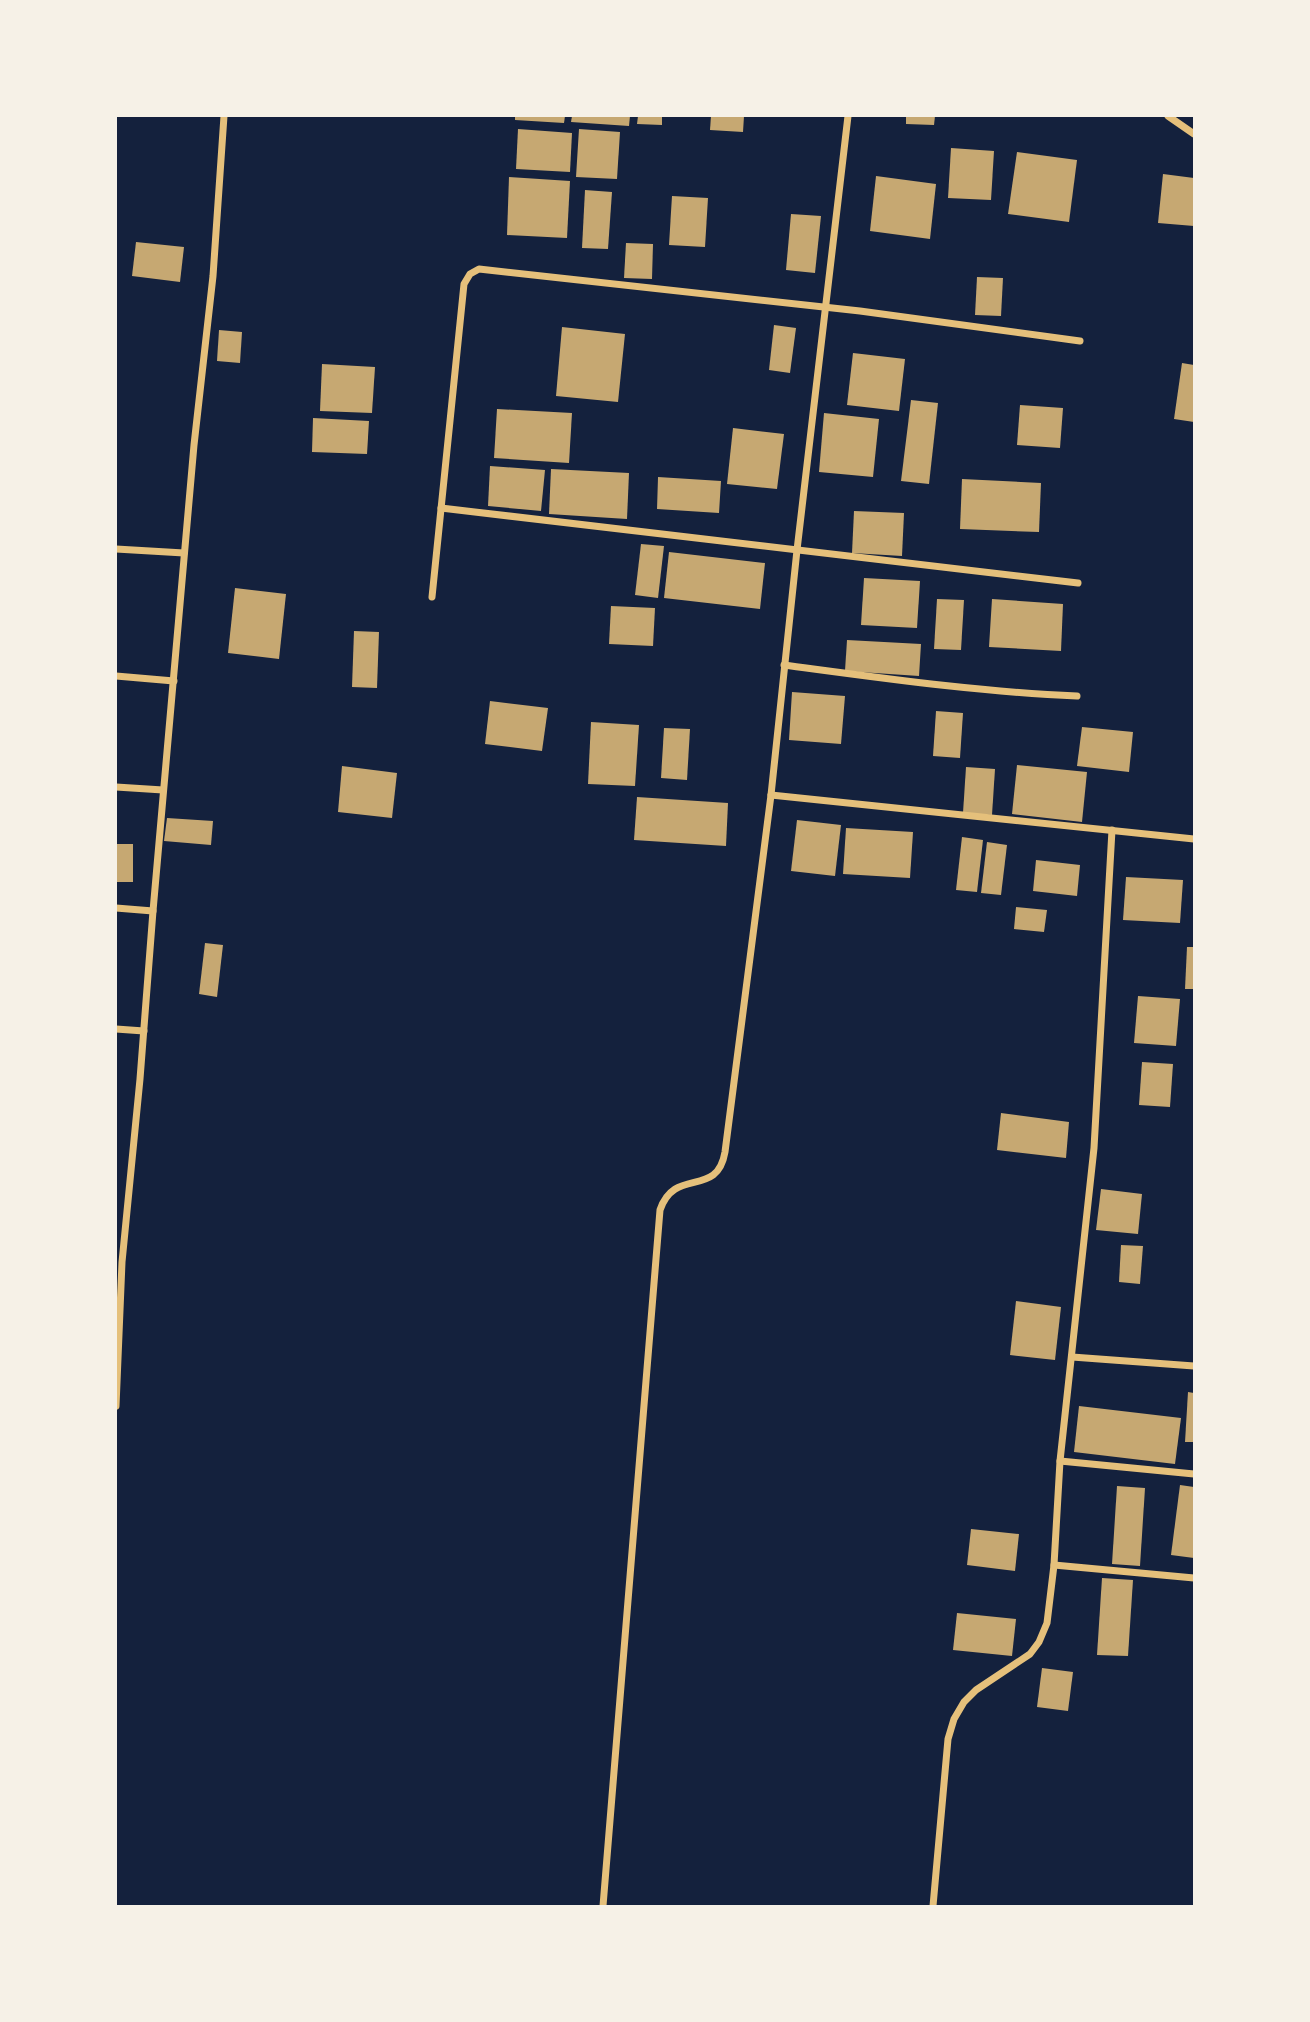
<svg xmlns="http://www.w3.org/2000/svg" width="1310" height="2022" viewBox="0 0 1310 2022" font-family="Overpass,sans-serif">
<rect width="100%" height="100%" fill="#14213d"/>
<!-- building -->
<g fill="#c6a872">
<path d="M515 116H565L564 123 515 120Z"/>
<path d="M572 116H630L629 126 571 122Z"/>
<path d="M638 116H662V125L637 124Z"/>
<path d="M711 116H744L743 132 710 130Z"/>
<path d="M906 116H935L934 125 906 124Z"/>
<path d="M518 129 572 133 570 172 516 169Z"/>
<path d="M579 129 620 132 617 179 576 177Z"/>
<path d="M951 148 994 151 991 200 948 198Z"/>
<path d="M1017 152 1077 160 1069 222 1008 214Z"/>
<path d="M1163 174 1194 178V226L1158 223Z"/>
<path d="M876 176 936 184 930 239 870 231Z"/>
<path d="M509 177 570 181 567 238 507 235Z"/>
<path d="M585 190 612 192 608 249 582 248Z"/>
<path d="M672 196 708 198 705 247 669 245Z"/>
<path d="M791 214 821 216 815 273 786 270Z"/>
<path d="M136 242 184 247 180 282 132 276Z"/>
<path d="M626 243 653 244 652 279 624 278Z"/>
<path d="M977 277 1003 278 1001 316 975 315Z"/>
<path d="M774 325 796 328 790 373 769 370Z"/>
<path d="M562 327 625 334 618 402 556 396Z"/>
<path d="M219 330 242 332 240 363 217 361Z"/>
<path d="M853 353 905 359 899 411 847 405Z"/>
<path d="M1182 363 1194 365V422L1174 419Z"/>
<path d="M322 364 375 367 372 413 320 411Z"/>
<path d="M911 400 938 403 929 484 901 481Z"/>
<path d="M1020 405 1063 408 1060 448 1017 445Z"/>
<path d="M497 409 572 413 569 463 494 458Z"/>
<path d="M824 413 879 419 873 477 819 472Z"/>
<path d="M313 418 369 421 367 454 312 452Z"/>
<path d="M733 428 784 434 777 489 727 484Z"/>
<path d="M490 466 545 470 541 511 488 506Z"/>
<path d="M551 469 629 473 627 519 549 514Z"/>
<path d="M658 477 721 481 719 513 657 509Z"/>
<path d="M962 479 1041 483 1039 532 960 529Z"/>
<path d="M854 511 904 513 902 556 852 553Z"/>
<path d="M641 544 664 546 658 598 635 595Z"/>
<path d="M669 552 765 563 760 609 664 598Z"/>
<path d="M864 578 920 581 917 628 861 625Z"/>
<path d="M235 588 286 594 279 659 228 653Z"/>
<path d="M937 599 964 600 961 650 934 649Z"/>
<path d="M992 599 1063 604 1061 651 989 647Z"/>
<path d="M611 606 655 608 653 646 609 644Z"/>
<path d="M354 631 379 632 377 688 352 687Z"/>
<path d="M847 640 921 644 919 676 845 671Z"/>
<path d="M792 692 845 696 841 744 789 740Z"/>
<path d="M490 701 548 708 542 751 485 744Z"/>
<path d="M936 711 963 713 960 758 933 756Z"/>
<path d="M591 722 639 725 635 786 588 784Z"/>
<path d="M1082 727 1133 732 1129 772 1077 766Z"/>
<path d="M664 728 690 729 687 780 661 778Z"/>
<path d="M1017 765 1087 772 1082 822 1012 814Z"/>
<path d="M342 766 397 773 392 818 338 812Z"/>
<path d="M966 767 995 769 992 815 963 813Z"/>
<path d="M637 797 728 803 726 846 634 840Z"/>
<path d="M167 818 213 821 211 845 164 841Z"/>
<path d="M797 820 841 825 835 876 791 871Z"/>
<path d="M846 828 913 832 910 878 843 874Z"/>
<path d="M962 837 983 840 977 892 956 890Z"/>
<path d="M987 842 1007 845 1001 895 981 893Z"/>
<rect x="116" y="844" width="17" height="38"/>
<path d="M1036 860 1080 865 1077 896 1033 891Z"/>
<path d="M1126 877 1183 880 1180 923 1123 920Z"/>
<path d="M1016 907 1047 910 1044 932 1014 929Z"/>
<path d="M205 943 223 945 217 997 199 994Z"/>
<path d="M1187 947H1194V989H1185Z"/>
<path d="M1138 996 1180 999 1176 1046 1134 1043Z"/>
<path d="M1142 1062 1173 1064 1170 1107 1139 1105Z"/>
<path d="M1001 1113 1069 1122 1066 1158 997 1150Z"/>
<path d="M1101 1189 1142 1194 1138 1234 1096 1230Z"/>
<path d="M1121 1245 1143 1246 1140 1284 1119 1282Z"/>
<path d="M1016 1301 1061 1307 1055 1360 1010 1355Z"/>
<path d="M1188 1392 1194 1393V1442H1185Z"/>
<path d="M1079 1406 1181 1418 1175 1464 1074 1452Z"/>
<path d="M1180 1485 1194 1487V1558L1171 1555Z"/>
<path d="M1117 1486 1145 1488 1140 1566 1112 1564Z"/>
<path d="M971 1529 1019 1534 1015 1571 967 1565Z"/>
<path d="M1102 1578 1133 1580 1128 1656 1097 1655Z"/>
<path d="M957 1613 1016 1619 1012 1656 953 1650Z"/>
<path d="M1042 1668 1073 1672 1068 1711 1037 1707Z"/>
</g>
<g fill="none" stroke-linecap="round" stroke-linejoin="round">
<!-- minor -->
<g stroke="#e5c07b" stroke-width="7">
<path d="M1168 116 1194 134"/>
<path d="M441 508 1078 583"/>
<path d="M116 549 184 553"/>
<path d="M432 597 464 284 470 274 479 269 860 311 1080 341"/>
<path d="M784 665C882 678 979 692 1077 696"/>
<path d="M116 676 174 681"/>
<path d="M116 787 163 790"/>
<path d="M771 795 1194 839"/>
<path d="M116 908 153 911"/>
<path d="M116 1029 144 1031"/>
<path d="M1072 1357 1194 1366"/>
<path d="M116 1406 122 1262 140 1079 153 911 194 445 213 276 224 116"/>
<path d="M1060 1461 1194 1474"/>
<path d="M1054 1565 1194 1578"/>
<path d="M603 1906 660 1210C675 1166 717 1199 725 1152L771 795 797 550 848 116"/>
<path d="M933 1906 948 1739 954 1719 964 1702 976 1690 1030 1654 1039 1642 1047 1623 1054 1565 1060 1461 1094 1148 1112 830"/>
</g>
</g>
<!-- border -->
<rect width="1310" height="2022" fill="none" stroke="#f6f1e7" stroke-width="234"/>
</svg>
